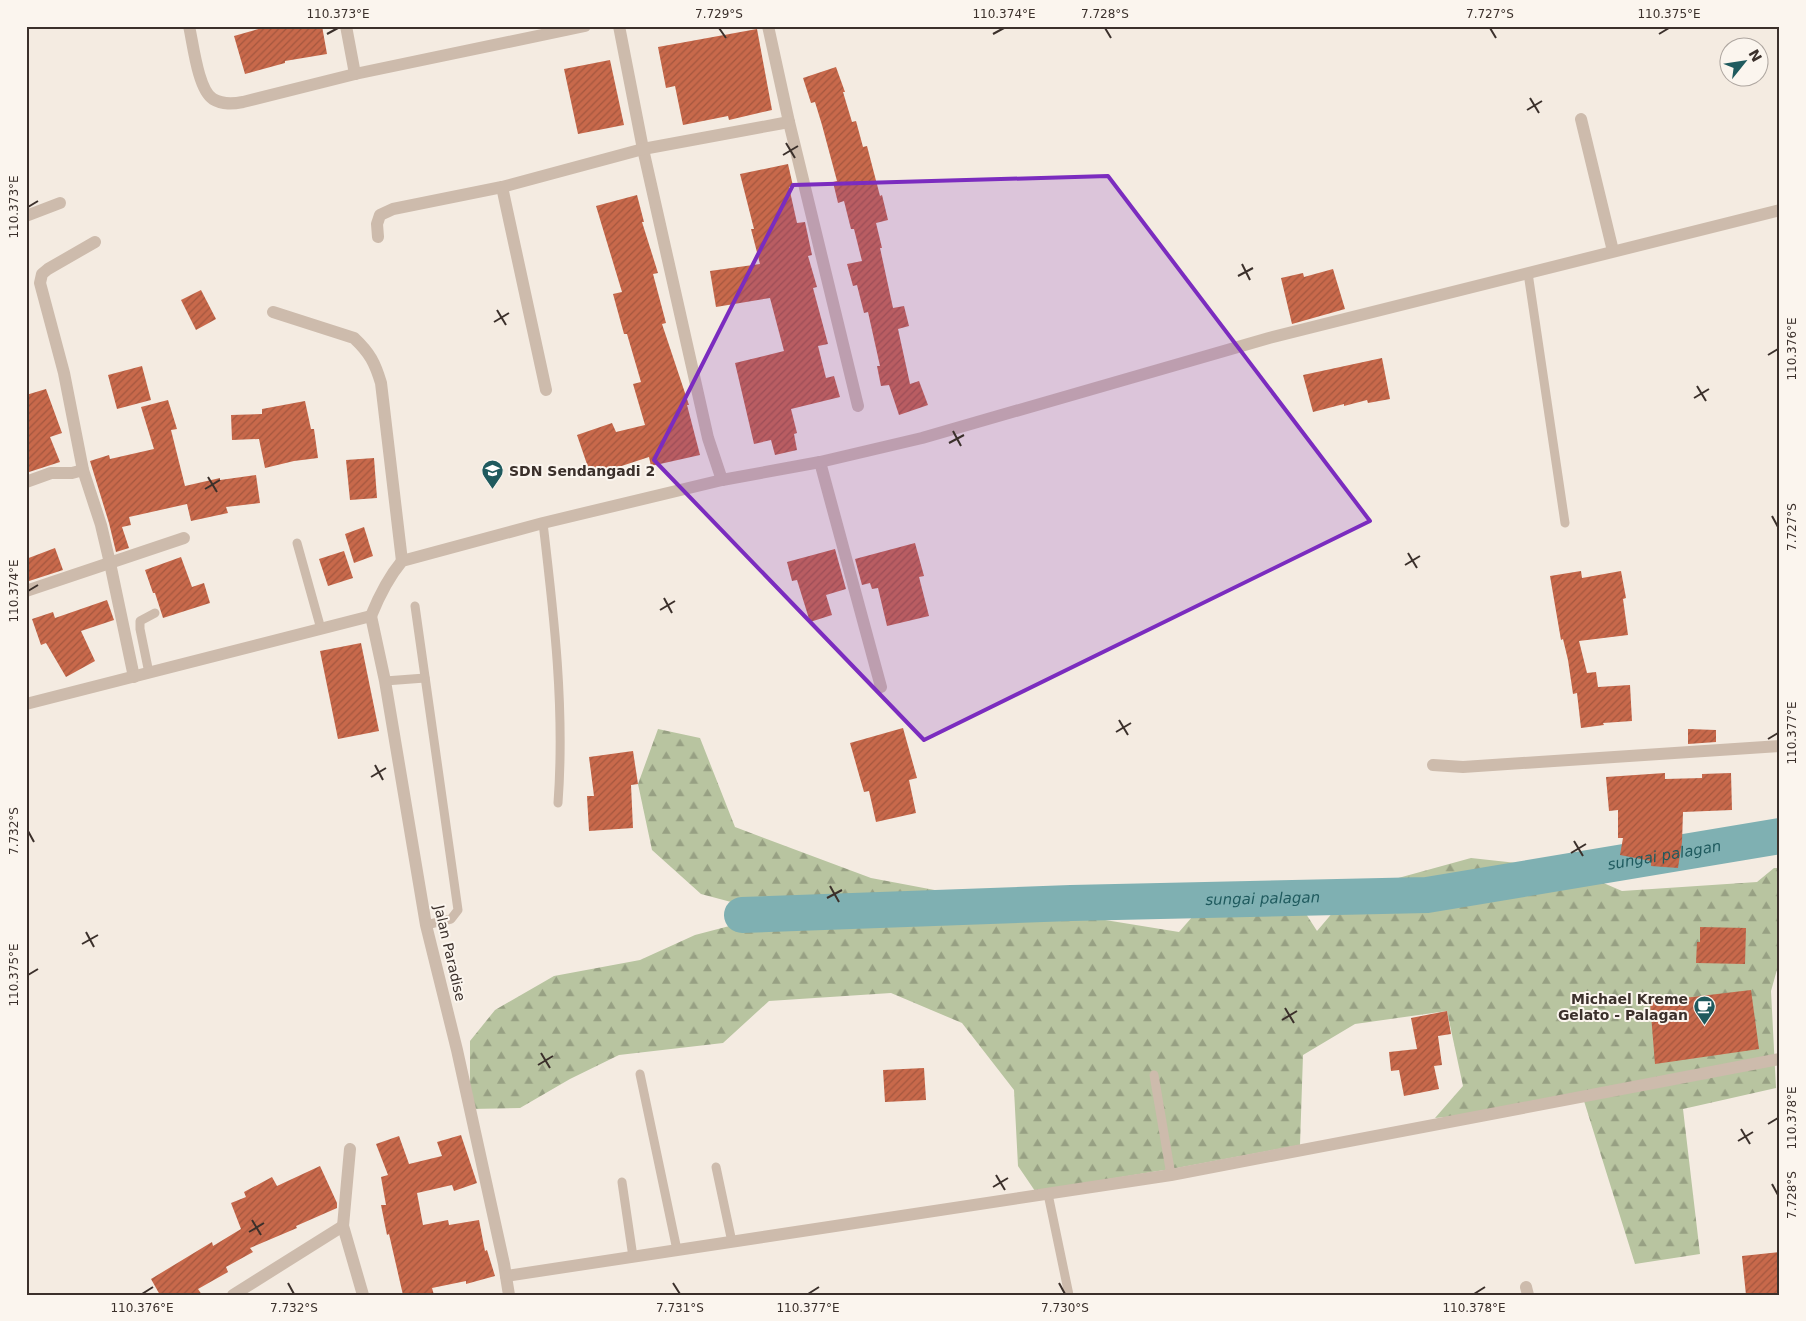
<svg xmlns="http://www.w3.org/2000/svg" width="1806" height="1321" viewBox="0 0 1806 1321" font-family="'DejaVu Sans',sans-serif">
<defs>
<pattern id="forest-firs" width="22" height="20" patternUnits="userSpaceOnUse" patternTransform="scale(1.25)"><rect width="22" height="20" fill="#b8c4a0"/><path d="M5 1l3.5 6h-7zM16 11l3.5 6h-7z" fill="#97a083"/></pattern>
<pattern id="building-hatch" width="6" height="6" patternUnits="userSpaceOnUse" patternTransform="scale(1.25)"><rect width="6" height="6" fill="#c8694b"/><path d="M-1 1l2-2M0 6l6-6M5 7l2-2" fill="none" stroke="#a4573f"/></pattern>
</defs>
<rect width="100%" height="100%" fill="#f4ebe1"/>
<!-- forest -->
<path fill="url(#forest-firs)" d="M658 729 700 738 735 827 871 878 1025 907 1179 932 1207 900 1290 889 1317 931 1351 891 1471 858 1571 869 1622 891 1757 882 1774 868H1780V959L1771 991 1776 1088 1683 1109 1700 1254 1635 1264 1584 1101 1523 1110 1435 1118 1463 1086 1447 1011 1355 1024 1303 1055 1300 1145 1177 1168 1035 1191 1018 1166 1014 1090 962 1023 891 993 769 1001 723 1043 619 1055 570 1079 520 1108 470 1109V1041L495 1010 554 976 640 960 695 935 776 914 701 894 652 850 638 784Z"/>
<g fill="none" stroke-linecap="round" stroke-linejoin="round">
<!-- river -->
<path stroke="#7fb0b2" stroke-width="36" id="s1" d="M742 915 1071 903 1427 895 1780 836"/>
</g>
<!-- building -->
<g fill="url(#building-hatch)">
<path d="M269 26H322L327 54 285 61V63L245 74 234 36Z"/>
<path d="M757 29 772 110 729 120 728 116 683 125 675 86 666 88 658 47Z"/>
<path d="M610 60 624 125 578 134 564 69Z"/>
<path d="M836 67 845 92H843L852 122 856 121 863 147 867 146 880 196 882 195 888 220 876 223 882 248H880L893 308 904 306 909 326 898 329 910 384 919 381 928 405 899 415 889 385 881 386 877 366H880L868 312 864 313 857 285 853 286 847 264 862 261 854 229H851L844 201 838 203 833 182 837 181 822 125 815 102 811 103 803 78Z"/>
<path d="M788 164 793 186 789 187 797 223 805 222 812 255 808 256 817 287 813 288 828 344 818 346 826 378 834 376 840 397 791 409 797 433 794 434 797 450 775 455 771 440 754 444 735 363 784 351 770 298 716 307 710 271 760 264 751 229H754L740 174Z"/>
<path d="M637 195 644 222H642L658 273 653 274 666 323 662 324 689 405H687L700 455 651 466 649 457 591 476 577 435 612 423 616 432 645 425 633 384 641 382 627 334H624L613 294 622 292 596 206Z"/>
<path d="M1333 269 1345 309 1292 324 1281 278 1303 273 1304 277Z"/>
<path d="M201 290 216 319 196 330 181 300Z"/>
<path d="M1382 358 1390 399 1368 403 1367 400 1344 406V404L1313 412 1303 375Z"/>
<path d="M142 366 151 400 117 409 108 375Z"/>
<path d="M46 389 62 433 50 437 60 462 26 473V395Z"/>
<path d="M168 400 177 429 171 430 185 486 220 478V480L256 475 260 503 226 507 228 513 191 521 187 504 129 517 131 525 122 527 129 548 116 552 109 523 90 461 109 455 110 459 154 449 141 407Z"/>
<path d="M305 401 311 429H314L318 458 294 461 265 468 259 439 232 440 231 415 262 414V409Z"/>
<path d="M374 458 377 498 350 500 346 460Z"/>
<path d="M364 527 373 556 354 563 345 534Z"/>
<path d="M915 543 924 576 919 577 929 616 887 626 878 588 872 589 870 583 862 585 855 559Z"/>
<path d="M55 548 63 570 26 582V559Z"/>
<path d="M835 549 846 589 826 595 832 615 810 622 797 580 792 581 787 562Z"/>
<path d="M344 551 353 578 328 586 319 559Z"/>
<path d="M181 557 192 587 204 583 210 603 163 618 155 593H153L145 570Z"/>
<path d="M1581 571 1582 578 1621 571 1626 598 1623 599 1628 635 1579 641 1587 673 1596 672 1598 687 1630 685 1632 721 1603 723 1604 725 1581 728 1577 693 1573 694 1568 660 1563 639 1561 640 1550 576Z"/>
<path d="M107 600 114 620 81 631 95 661 66 677 46 643 41 645 32 619 53 612 55 618Z"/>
<path d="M361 643 379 731 338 739 320 651Z"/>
<path d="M903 728 917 778 909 780 916 813 876 822 869 791 864 792 850 743Z"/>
<path d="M1688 729 1716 730V742L1688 744Z"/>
<path d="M633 751 638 784 631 785 633 828 589 831 587 796H594L589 757Z"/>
<path d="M1665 773V779L1702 778V774L1731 773 1732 810 1683 812 1682 842 1678 868 1651 866V861L1620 855 1623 838H1618V810L1609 811 1606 777Z"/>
<path d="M1700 927 1746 928 1745 964 1696 963 1697 942H1700Z"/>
<path d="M1751 990 1759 1049 1655 1064 1650 1002Z"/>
<path d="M1447 1011 1451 1034 1438 1036 1442 1065 1434 1066 1439 1089 1404 1096 1399 1070 1391 1071 1389 1052 1417 1049 1411 1018Z"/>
<path d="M924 1068 926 1100 885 1102 883 1070Z"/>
<path d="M461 1135 477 1183 454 1191 452 1185 417 1193 423 1225 448 1220 449 1225 479 1220 485 1251 487 1250 495 1276 466 1284V1281L432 1288 434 1295H403L389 1234 387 1235 381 1205H386L381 1177 388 1175 376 1144 399 1136 409 1164 442 1156 437 1142Z"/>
<path d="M320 1166 337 1203V1208L296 1226 297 1228 250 1248 253 1252 226 1267 228 1272 198 1289 202 1295H160L151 1279 212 1242 213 1246 241 1229 231 1203 246 1197 244 1192 272 1177 277 1186Z"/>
<path d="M1780 1252V1295H1746L1742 1256Z"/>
</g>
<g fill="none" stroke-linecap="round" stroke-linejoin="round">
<!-- service -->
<g stroke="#cdbbac" stroke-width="9">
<path d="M1528 273 1565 523"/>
<path d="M543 523C554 616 565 709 558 803"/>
<path d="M297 543 321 629"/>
<path d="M415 606 458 910 451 919 426 925"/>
<path d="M149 673 140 629V621L155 613"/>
<path d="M385 681 425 678"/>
<path d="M640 1074 677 1250"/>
<path d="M1154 1075 1171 1175"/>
<path d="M716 1167 732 1242"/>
<path d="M622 1182 633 1257"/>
<path d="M1048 1194 1069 1295"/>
</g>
<!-- minor -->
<g stroke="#cdbbac" stroke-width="12">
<path d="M189 26C193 43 198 90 213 99 223 105 233 104 243 102L355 74 585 26"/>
<path d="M346 26 355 74"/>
<path d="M619 26 643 149 708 438 722 480"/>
<path d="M768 26 789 122 858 406"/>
<path d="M1581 119 1613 251"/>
<path d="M502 187 546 390"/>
<path d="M26 216 60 203"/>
<path d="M378 237 377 224 380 215 393 209 502 187 643 149 789 122"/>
<path d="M95 242 48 269 42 274 40 283 64 373 83 470 101 525 110 563 134 677"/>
<path d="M273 312 354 338C370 353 375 363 381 383L402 561"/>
<path d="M820 462 881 687"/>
<path d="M26 482 51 473H72L83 470"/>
<path d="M26 591 184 538"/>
<path d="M371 616C379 596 388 578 402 561L543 523 722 480 820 462 922 438 1269 338 1780 210"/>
<path d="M371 616 385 681 426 925 457 1050 504 1264 509 1295"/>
<path d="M26 704 371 616"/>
<path d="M1433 765 1463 767 1780 746"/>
<path d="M350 1149 343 1226 363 1295"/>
<path d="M506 1276 1171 1175 1780 1059"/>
<path d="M1526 1287 1528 1295"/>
<path d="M233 1295 343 1226"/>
</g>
</g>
<!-- marked area -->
<path fill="#7b2cbf" fill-opacity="0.2" stroke="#7b2cbf" stroke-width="4" stroke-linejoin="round" d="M1108 176 1370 521 924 740 654 460 793 185Z"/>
<!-- ticks -->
<path fill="none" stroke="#3b302b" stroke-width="2" d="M719 28 726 38M1105 28 1111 38M1490 28 1496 38M327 34 338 28M993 34 1004 28M1659 34 1669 28M1530 98 1539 113M1527 110 1542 101M786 143 795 158M783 155 798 146M28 207 38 201M1242 264 1250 280M1238 276 1253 268M497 310 506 325M494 322 509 313M1768 355 1778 349M1697 386 1706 401M1694 398 1709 389M953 431 961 446M949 443 964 435M208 477 217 492M205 489 220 480M1772 516 1778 527M1408 553 1417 568M1405 565 1420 556M28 591 38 585M664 598 672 613M660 610 675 601M1119 720 1128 735M1116 732 1131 723M1768 739 1778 733M375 765 383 780M371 777 386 768M28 831 34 842M1574 841 1583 856M1571 853 1586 844M830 886 839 902M827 898 842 890M86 932 94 947M82 944 98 935M28 975 38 969M1285 1008 1294 1023M1282 1020 1297 1011M541 1053 550 1068M538 1065 553 1056M1768 1124 1778 1118M1741 1129 1750 1144M1738 1141 1753 1132M996 1175 1005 1190M1772 1184 1778 1195M993 1187 1008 1178M252 1220 261 1235M249 1232 264 1223M288 1283 294 1294M673 1283 680 1294M1059 1283 1065 1294M142 1294 153 1287M808 1294 819 1287M1474 1294 1485 1287"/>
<!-- icons -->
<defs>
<symbol id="school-pin" viewBox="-11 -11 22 30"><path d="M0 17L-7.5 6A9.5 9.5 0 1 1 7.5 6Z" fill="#1f5a5e" stroke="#fbf5ee"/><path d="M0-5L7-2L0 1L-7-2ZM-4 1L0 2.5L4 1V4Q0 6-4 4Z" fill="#fff"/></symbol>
<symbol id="cafe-pin" viewBox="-11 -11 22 30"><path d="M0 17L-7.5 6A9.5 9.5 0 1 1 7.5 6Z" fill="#1f5a5e" stroke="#fbf5ee"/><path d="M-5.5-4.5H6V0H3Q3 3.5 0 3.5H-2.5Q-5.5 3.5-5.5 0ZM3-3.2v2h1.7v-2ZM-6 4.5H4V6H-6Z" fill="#fff"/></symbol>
</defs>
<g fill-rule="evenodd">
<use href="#school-pin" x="480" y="458" width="25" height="34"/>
<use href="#cafe-pin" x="1692" y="994" width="25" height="34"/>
</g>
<g text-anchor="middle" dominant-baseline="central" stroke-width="4" stroke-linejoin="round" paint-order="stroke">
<!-- poi labels -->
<g font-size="14" font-weight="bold" fill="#3b302b" stroke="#fbf5ee" text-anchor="start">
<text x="509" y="471">SDN Sendangadi 2</text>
<text x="1688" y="999" text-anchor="end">Michael Kreme<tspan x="1688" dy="16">Gelato - Palagan</tspan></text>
</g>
<!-- street labels -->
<g font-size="14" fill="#3b302b" stroke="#fbf5ee">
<text transform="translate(450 953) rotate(77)">Jalan Paradise</text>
</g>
<!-- water labels -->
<g font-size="15" font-style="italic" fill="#1f5a5e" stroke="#fbf5ee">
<text stroke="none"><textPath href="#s1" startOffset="926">sungai palagan</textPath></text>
<text stroke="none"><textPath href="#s1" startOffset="521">sungai palagan</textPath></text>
</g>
</g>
<!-- border -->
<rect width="1806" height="1321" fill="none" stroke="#fbf5ee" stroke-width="55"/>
<!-- north arrow -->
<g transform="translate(1744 62) rotate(60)"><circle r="24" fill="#fbf5ee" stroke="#aea6a0"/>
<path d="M0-4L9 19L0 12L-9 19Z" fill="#1f5a5e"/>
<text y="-8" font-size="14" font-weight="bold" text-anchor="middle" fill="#3b302b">N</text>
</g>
<rect x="28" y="28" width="1750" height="1266" fill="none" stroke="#3b302b" stroke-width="2"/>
<g font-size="12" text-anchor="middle" fill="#3b302b">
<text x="338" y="18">110.373°E</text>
<text x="719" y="18">7.729°S</text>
<text x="1004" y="18">110.374°E</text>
<text x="1105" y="18">7.728°S</text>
<text x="1490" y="18">7.727°S</text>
<text x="1669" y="18">110.375°E</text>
<text transform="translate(14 207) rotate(-90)" y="4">110.373°E</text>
<text transform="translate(1792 349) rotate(-90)" y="4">110.376°E</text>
<text transform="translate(1792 527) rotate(-90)" y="4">7.727°S</text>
<text transform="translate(14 591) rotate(-90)" y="4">110.374°E</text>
<text transform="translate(1792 733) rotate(-90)" y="4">110.377°E</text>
<text transform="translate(14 831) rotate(-90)" y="4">7.732°S</text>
<text transform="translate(14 975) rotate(-90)" y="4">110.375°E</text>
<text transform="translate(1792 1118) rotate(-90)" y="4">110.378°E</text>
<text transform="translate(1792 1195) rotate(-90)" y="4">7.728°S</text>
<text x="142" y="1312">110.376°E</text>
<text x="294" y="1312">7.732°S</text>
<text x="680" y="1312">7.731°S</text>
<text x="808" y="1312">110.377°E</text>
<text x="1065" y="1312">7.730°S</text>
<text x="1474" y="1312">110.378°E</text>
</g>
</svg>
